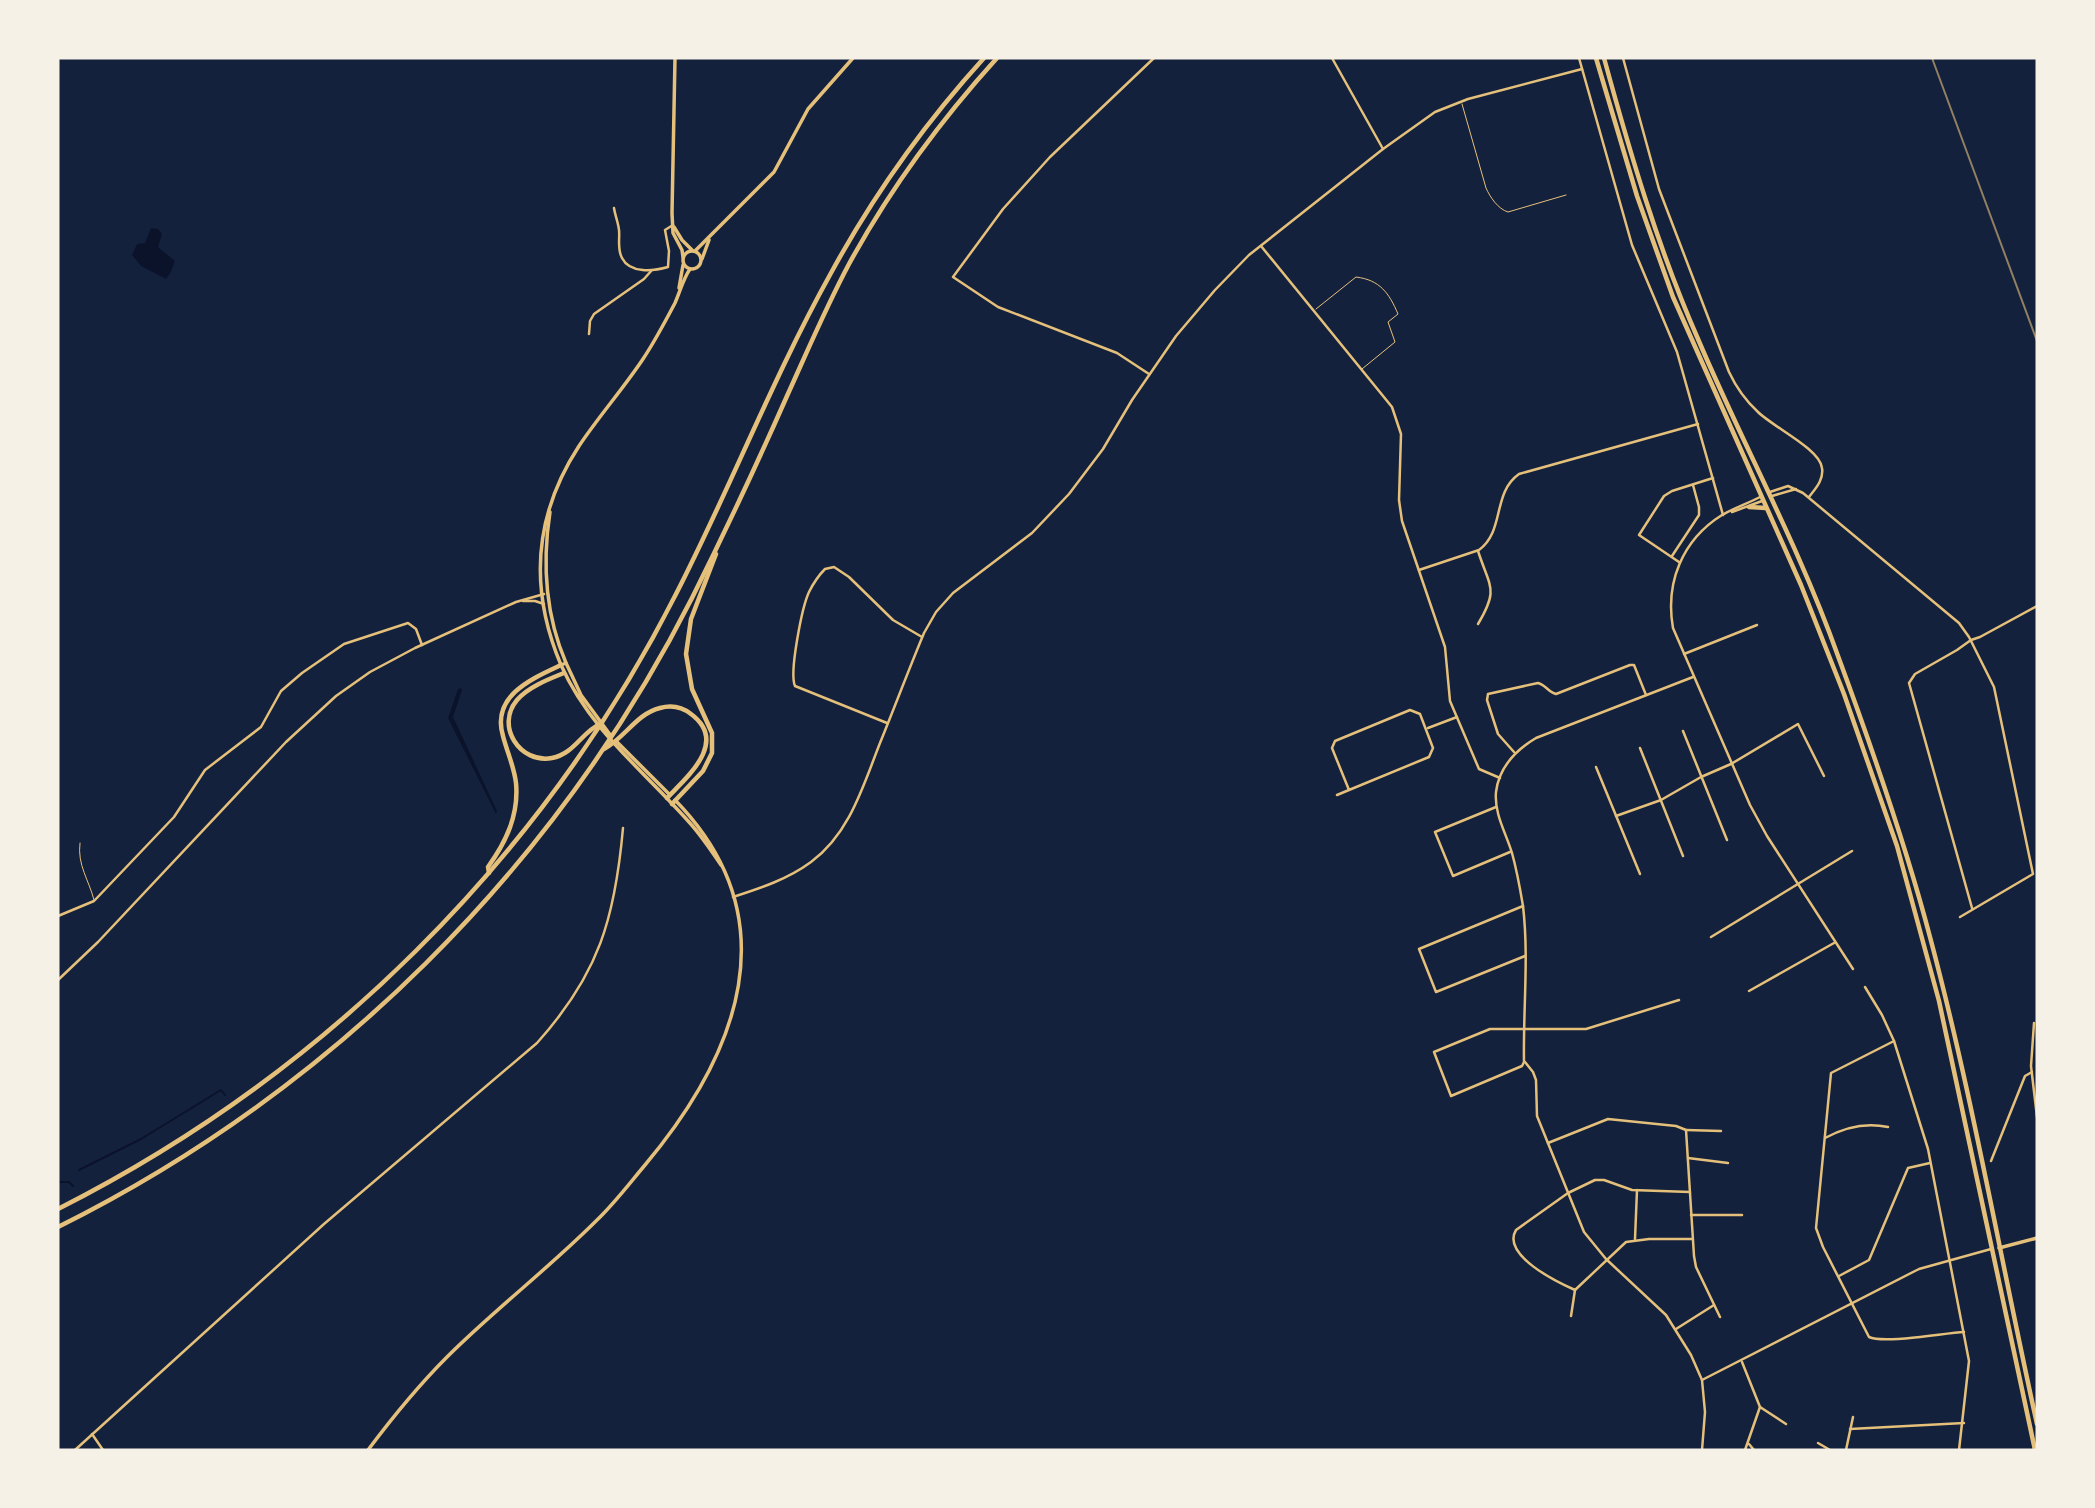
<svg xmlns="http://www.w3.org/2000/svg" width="2095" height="1508" viewBox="0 0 2095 1508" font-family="'Source Serif 4',serif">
<rect width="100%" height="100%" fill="#14213d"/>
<!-- water -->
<g fill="#0b132b">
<path d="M151 228 158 229 162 234 158 247 175 261 171 272 166 279 141 266 132 255 137 244 145 243Z"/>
<path d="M461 688 462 690 453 717 497 811 496 814 448 718 458 689Z"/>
</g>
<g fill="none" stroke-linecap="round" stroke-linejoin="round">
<!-- stream -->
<g stroke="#0b132b" stroke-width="2">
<path d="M79 1170 141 1139 221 1090 225 1095"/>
<path d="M58 1182H69L73 1186"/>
</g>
<!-- service -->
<g stroke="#e5c07b" stroke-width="1">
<path d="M1462 104 1486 188C1490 197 1498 209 1508 212L1566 195"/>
<path d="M1316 309 1356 277C1380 280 1389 293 1398 314L1388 322 1395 342 1362 369"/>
<path d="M80 843C77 865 89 880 94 900"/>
</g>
<!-- minor -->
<g stroke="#e5c07b" stroke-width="2.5">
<path d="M1332 58 1383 149"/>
<path d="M1579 58 1632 245 1677 352 1723 515"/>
<path d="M1623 58 1659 189 1729 372C1736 387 1746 401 1758 412 1773 427 1820 449 1822 468 1824 480 1815 489 1809 497"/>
<path d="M614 208C615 215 618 222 619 230 620 239 617 249 622 258 630 274 654 271 668 267L669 251 665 230 673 225"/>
<path d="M1261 246 1392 407 1401 434 1399 500 1402 521 1445 647 1450 701 1479 769 1500 778"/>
<path d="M589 334 590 321 594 314 644 279 652 270"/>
<path d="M1149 374 1117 353 998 307 953 277 1003 209 1050 157 1154 58"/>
<path d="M1770 492 1788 486 1803 493 1959 623 1969 637 1994 687 2033 874 1960 917"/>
<path d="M1762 496C1749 503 1734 508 1722 515 1682 540 1665 583 1673 628L1750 805 1767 836 1853 969"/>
<path d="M1772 496 1796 489"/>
<path d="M1732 512 1762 501"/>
<path d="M1672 556 1699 515V507L1693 485"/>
<path d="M1679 562 1639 535 1664 496 1672 491 1713 478"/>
<path d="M1419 570 1479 550C1505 531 1492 493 1519 474L1698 424"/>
<path d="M523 601H535L544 604"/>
<path d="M1478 624C1499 589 1490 588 1478 551"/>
<path d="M1684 654 1757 625"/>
<path d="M887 723 795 686C789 673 802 607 809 592 813 584 818 576 825 569L834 567 849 577 893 620 922 637"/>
<path d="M1428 728 1457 717"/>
<path d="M1683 731 1727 840"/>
<path d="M1640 748 1683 856"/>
<path d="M1514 752 1498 734 1487 700 1488 694 1538 683C1546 685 1548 692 1556 694L1630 665H1634L1646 695"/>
<path d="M1596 767 1640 874"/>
<path d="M1337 795 1349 790 1429 757 1433 748 1420 714 1410 710 1335 741 1332 748 1349 790"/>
<path d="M1496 807 1435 832 1453 876 1510 852"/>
<path d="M1616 816 1661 800 1701 777 1731 764 1798 724 1824 776"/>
<path d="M733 897C761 888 788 879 811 862 850 833 863 786 880 743 895 706 909 669 924 633L936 612 953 593 1032 533 1069 494 1103 449 1132 400 1176 336 1215 290 1249 255 1383 149 1435 112 1468 99 1582 69"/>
<path d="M1523 906 1419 949 1436 992 1525 956"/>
<path d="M1972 908 1909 683 1915 674 1957 650 1971 640 1980 637 2037 606"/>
<path d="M58 916 94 901 174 817 205 770 261 727 281 691 302 673 344 644 408 623 416 629 422 645"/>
<path d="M1711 937 1852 851"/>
<path d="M58 980 98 942 286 742 336 696 370 672 415 648 516 602 544 594"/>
<path d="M1865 987 1882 1015 1894 1041 1928 1149 1969 1361 1959 1450"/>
<path d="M1749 991 1834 943"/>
<path d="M1679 1000 1586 1029H1490L1434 1052 1451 1096 1522 1066 1524 1062C1523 1010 1529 957 1523 906 1520 888 1517 871 1512 853 1506 833 1494 814 1496 792 1499 767 1516 750 1536 738L1693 677"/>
<path d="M2034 1023 2031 1066 2037 1117"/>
<path d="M1894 1041 1831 1073 1816 1228 1823 1247 1869 1337C1884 1344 1944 1333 1964 1332"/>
<path d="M1525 1062 1533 1072 1536 1080 1537 1116 1584 1232 1606 1259 1666 1315 1691 1355 1702 1380 1705 1412 1702 1450"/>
<path d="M1686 1130 1721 1131"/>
<path d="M1825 1138C1845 1127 1865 1122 1888 1127"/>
<path d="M1548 1143 1608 1119 1676 1126 1686 1130 1694 1256 1696 1267 1720 1317"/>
<path d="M1688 1158 1728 1163"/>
<path d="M1991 1161 2025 1076 2032 1072"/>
<path d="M1690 1192 1632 1190 1604 1180H1595L1568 1193 1516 1230C1501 1255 1557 1282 1575 1290L1626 1242 1649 1239H1692"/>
<path d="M1691 1215H1742"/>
<path d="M1635 1239 1637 1190"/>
<path d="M1839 1276 1869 1260 1908 1168 1930 1163"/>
<path d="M1571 1316 1575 1290"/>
<path d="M1676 1329 1714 1305"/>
<path d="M1742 1362 1760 1407 1745 1450"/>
<path d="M1702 1380 1919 1269 1991 1249"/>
<path d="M1760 1407 1786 1424"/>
<path d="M1850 1429 1964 1423"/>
<path d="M92 1434 103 1450"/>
<path d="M1818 1443 1830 1450"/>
<path d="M1749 1444 1754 1450"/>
<path d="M75 1450 324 1224 537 1043C599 974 615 918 623 828"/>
<path d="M1846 1450 1853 1417"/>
</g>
<!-- tertiary -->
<g stroke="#e5c07b" stroke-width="3.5">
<path d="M675 58 672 213 673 233 682 250 683 257"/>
<path d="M674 227 682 240 692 250"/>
<circle cx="692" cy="260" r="9"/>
<path d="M695 251 774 172 808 109 853 58"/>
<path d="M702 259 709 240"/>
<path d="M679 288 683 265"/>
<path d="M550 512C542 564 545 614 566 663"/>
<path d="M561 665C529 589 534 515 579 446 599 416 623 389 643 359 655 341 665 322 675 303 680 292 683 279 690 269"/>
<path d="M1999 1248 2037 1238"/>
</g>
<!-- secondary -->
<g stroke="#e5c07b" stroke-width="3.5">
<path d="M611 736 581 695 566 663 561 665C590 730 643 770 689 822 701 835 711 850 721 865"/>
<path d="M616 741 670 795"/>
<path d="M368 1450C392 1418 418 1386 447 1357 494 1310 548 1269 596 1221 614 1204 629 1184 645 1165 738 1054 791 919 675 800"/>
</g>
<!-- trunk -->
<g stroke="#e5c07b" stroke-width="4.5">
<path d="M1596 58 1637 196 1673 297 1801 585 1844 694 1897 846 1939 1001 2035 1450"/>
<path d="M1604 58C1630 153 1658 248 1698 339 1743 445 1799 546 1838 656 1872 748 1905 842 1930 937 1973 1098 2001 1262 2037 1424"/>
<path d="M1749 507 1766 508"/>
</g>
<!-- motorway -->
<g stroke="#e5c07b" stroke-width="4.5">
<path d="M564 673C549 679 528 687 517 700 495 726 520 764 552 758 574 754 582 732 600 724"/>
<path d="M604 749C625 738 636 714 660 708 671 705 682 707 691 714 729 742 687 777 667 798"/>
<path d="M672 804 703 771 712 753V733L692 689 686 654 691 619 716 554"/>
<path d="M489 873 488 867C506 842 519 815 516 783 514 766 507 752 503 736 491 696 531 679 561 665"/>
<path d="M58 1209C323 1075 541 860 676 594 730 489 773 377 831 273 873 196 925 123 984 58"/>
<path d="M58 1227C331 1091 554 870 692 598 725 532 757 464 787 396 807 352 826 307 849 264 890 189 940 121 997 58"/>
</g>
<!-- rail -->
<path stroke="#918062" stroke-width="2" d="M1932 58 2037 341"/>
</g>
<!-- border -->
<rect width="2095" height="1508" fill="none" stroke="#f6f1e7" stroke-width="119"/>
</svg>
